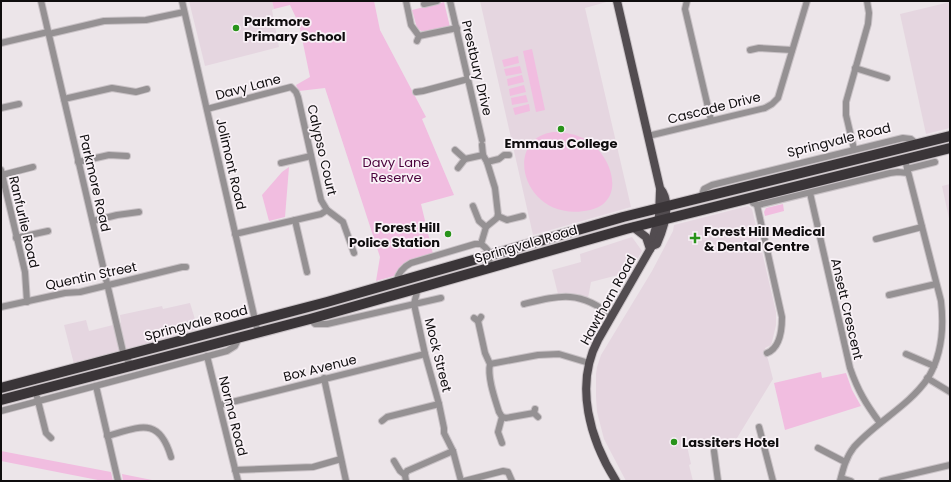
<svg xmlns="http://www.w3.org/2000/svg" width="951" height="482" viewBox="0 0 951 482" font-family="Poppins,sans-serif">
<rect width="100%" height="100%" fill="#ece5e9"/>
<!-- built -->
<g fill="#e5d6e0">
<path d="M189 1H272L274 9 272 10 279 47 205 66Z"/>
<path d="M480 1H610L585 8 631 207 533 235Z"/>
<path d="M950 2V128L926 134 900 14Z"/>
<path d="M950 184V223L942 186Z"/>
<path d="M748 206 752 209 776 312V325L772 342 771 345 765 348 773 379 737 438 687 446 691 464 689 465 693 481H626L604 439 597 412 596 397V374L597 367 601 355 652 271 673 231 674 225Z"/>
<path d="M632 237 642 251 630 272 591 282 588 298 574 294H558L552 270 581 262 580 254Z"/>
<path d="M190 303 198 329 74 364 64 325 86 320 89 331 121 323 120 315 162 306 163 309Z"/>
</g>
<!-- green -->
<g fill="#f1bde0">
<path d="M272 1H374L380 30 426 117 422 119 454 195 421 204 433 254 404 265 394 276 376 281 380 257 325 88 299 91 296 85 310 77 299 24 290 5 274 9Z"/>
<path d="M444 2 450 27 424 33 417 28 412 10Z"/>
<path d="M532 49 545 110 536 112 523 51Z"/>
<path d="M518 56 519 63 504 67 502 60Z"/>
<path d="M520 66 522 73 506 76 504 69Z"/>
<path d="M522 75 524 82 508 86 507 79Z"/>
<path d="M524 85 526 92 510 96 509 89Z"/>
<path d="M526 95 528 102 512 105 511 98Z"/>
<path d="M529 104 530 111 515 115 513 108Z"/>
<path d="M553 132C565 132 577 134 588 141 612 156 627 201 590 210 523 225 501 139 553 132Z"/>
<path d="M289 167 285 217 269 221 262 195 282 172Z"/>
<path d="M783 204 784 211 765 216 764 212 766 208Z"/>
<path d="M821 372 822 378 846 373 852 390 861 406 785 430 774 383Z"/>
<path d="M1 451 111 472 113 481H103L1 461Z"/>
<path d="M122 474 157 481H123Z"/>
</g>
<g fill="none" stroke-linecap="round" stroke-linejoin="round">
<defs>
<g id="minor">
<path d="M41 1 124 356 133 366"/>
<path d="M182 1 258 333"/>
<path d="M406 1 411 25 419 36 417 41"/>
<path d="M450 1 482 140"/>
<path d="M687 1 685 9 711 120"/>
<path d="M424 4 437 1"/>
<path d="M49 34 104 21 146 20 184 12"/>
<path d="M419 36 457 28"/>
<path d="M1 43 48 32"/>
<path d="M750 50 759 48 792 50"/>
<path d="M855 68 887 78"/>
<path d="M416 92 423 91 468 79"/>
<path d="M64 99 112 88 136 92 147 89"/>
<path d="M1 108 19 104"/>
<path d="M207 109 291 87 296 92 298 97 321 200 327 210 343 222 354 253"/>
<path d="M648 136 765 108 772 104 778 98 807 1"/>
<path d="M854 149 846 115V102L868 24 869 13 867 1"/>
<path d="M455 150 465 159 483 155"/>
<path d="M78 162 109 155 127 156"/>
<path d="M487 162 499 159 504 155H509"/>
<path d="M281 163 311 156"/>
<path d="M458 168 465 159"/>
<path d="M907 169 935 162"/>
<path d="M1 170 25 272 27 302"/>
<path d="M2 175 33 167"/>
<path d="M810 193 850 368C858 391 866 404 880 423"/>
<path d="M701 197 704 189 712 185 903 138 911 139 917 144"/>
<path d="M751 197 753 203 758 205 890 173 898 172 908 173"/>
<path d="M757 205 782 317C782 330 780 348 767 353"/>
<path d="M473 206 479 221 486 227"/>
<path d="M498 216 507 220 523 216"/>
<path d="M295 220 307 272"/>
<path d="M93 221 117 215 139 212"/>
<path d="M235 234 321 214 327 210"/>
<path d="M16 238 48 231"/>
<path d="M876 239 922 227"/>
<path d="M481 244 486 227 497 218 498 214 495 188 487 162 483 155 482 145"/>
<path d="M481 244C492 252 491 256 488 268"/>
<path d="M396 282C398 274 403 267 411 263L475 244H481"/>
<path d="M418 288 414 304 425 354 439 404 444 428V433L453 451 461 481"/>
<path d="M889 295 936 284"/>
<path d="M524 304C561 295 580 290 612 316"/>
<path d="M1 307 65 293 80 292 182 267H186"/>
<path d="M474 318 478 321 481 317"/>
<path d="M310 319 315 324H327L441 298"/>
<path d="M478 321 485 353 490 364C487 377 495 399 499 412L502 417 498 432 502 443"/>
<path d="M906 354 934 366"/>
<path d="M207 356 238 481"/>
<path d="M490 364 538 355 559 354 589 363"/>
<path d="M324 378 346 481"/>
<path d="M927 378 950 392"/>
<path d="M96 386 118 481"/>
<path d="M37 397 46 433 51 438"/>
<path d="M220 405 425 354"/>
<path d="M535 409 534 413 538 417"/>
<path d="M1 411 227 351 235 346 239 338"/>
<path d="M502 417 506 418 534 413"/>
<path d="M382 421 387 417 439 404"/>
<path d="M759 427 773 481"/>
<path d="M107 436C140 427 159 416 171 457"/>
<path d="M818 448 845 462"/>
<path d="M714 451 718 481"/>
<path d="M394 461 400 471 405 475"/>
<path d="M235 470 313 467 341 459"/>
<path d="M841 478 851 481"/>
<path d="M406 481 405 475 407 471 453 451"/>
<path d="M464 481 503 471 508 472 512 481"/>
<path d="M840 481C843 469 846 457 854 447 876 422 909 406 928 378 942 355 944 327 941 301L905 160"/>
<path d="M882 481 950 465"/>
</g>
<g id="major">
<path d="M633 227 646 237 650 249"/>
<path d="M652 246V241L659 216 660 191"/>
<path d="M616 481C590 440 574 385 598 340L652 246 657 244C664 228 673 203 660 188L617 1"/>
</g>
<g id="highway">
<path d="M1 388 327 302 623 217 950 136"/>
<path d="M1 400 310 319 626 229 950 148"/>
</g>
</defs>
<!-- minor casing -->
<use href="#minor" stroke="#c9c2c6" stroke-width="8"/>
<!-- major casing -->
<use href="#major" stroke="#c9c2c6" stroke-width="10"/>
<!-- highway casing -->
<use href="#highway" stroke="#c9c2c6" stroke-width="12"/>
<!-- minor -->
<use href="#minor" stroke="#959193" stroke-width="6"/>
<!-- major -->
<use href="#major" stroke="#524c50" stroke-width="8"/>
<!-- highway -->
<use href="#highway" stroke="#3a3538" stroke-width="10"/>
</g>
<!-- markers -->
<g fill="#28931a" stroke="#f9f2f7" stroke-width="1.5">
<circle cx="236" cy="28" r="4"/>
<circle cx="561" cy="129" r="4"/>
<circle cx="448" cy="234" r="4"/>
<path d="M693 232h4v4h4v4h-4v4h-4v-4h-4v-4h4z"/>
<circle cx="674" cy="442" r="4"/>
</g>
<g text-anchor="middle" dominant-baseline="central" stroke-width="3.5" stroke-linejoin="round" paint-order="stroke">
<!-- poi labels -->
<g font-size="13" font-weight="bold" fill="#0f0d0e" stroke="#f9f2f7" text-anchor="start">
<text x="244" y="21">Parkmore<tspan x="244" dy="15">Primary School</tspan></text>
<text x="561" y="143" text-anchor="middle">Emmaus College</text>
<text x="440" y="227" text-anchor="end">Forest Hill<tspan x="440" dy="15">Police Station</tspan></text>
<text x="704" y="231">Forest Hill Medical<tspan x="704" dy="15">&amp; Dental Centre</tspan></text>
<text x="682" y="442">Lassiters Hotel</text>
</g>
<!-- street labels -->
<g font-size="13" fill="#0f0d0e" stroke="#f9f2f7">
<text transform="translate(477 68) rotate(77)">Prestbury Drive</text>
<text transform="translate(248 87) rotate(-15)">Davy Lane</text>
<text transform="translate(714 108) rotate(-14)">Cascade Drive</text>
<text transform="translate(839 140) rotate(-14)">Springvale Road</text>
<text transform="translate(322 150) rotate(77)">Calypso Court</text>
<text transform="translate(231 164) rotate(77)">Jolimont Road</text>
<text transform="translate(95 183) rotate(77)">Parkmore Road</text>
<text transform="translate(24 222) rotate(77)">Ranfurlie Road</text>
<text transform="translate(526 244) rotate(-16)">Springvale Road</text>
<text transform="translate(91 276) rotate(-12)">Quentin Street</text>
<text transform="translate(608 300) rotate(-61)">Hawthorn Road</text>
<text transform="translate(847 309) rotate(77)">Ansett Crescent</text>
<text transform="translate(196 323) rotate(-15)">Springvale Road</text>
<text transform="translate(438 355) rotate(76)">Mock Street</text>
<text transform="translate(320 368) rotate(-14)">Box Avenue</text>
<text transform="translate(233 416) rotate(76)">Norma Road</text>
</g>
<!-- park labels -->
<g font-size="13" fill="#4b023c" stroke="#f9f2f7">
<text x="396" y="162">Davy Lane<tspan x="396" dy="15">Reserve</tspan></text>
</g>
</g>
<!-- border -->
<rect width="951" height="482" fill="none" stroke="#0f0d0e" stroke-width="4"/>
</svg>
